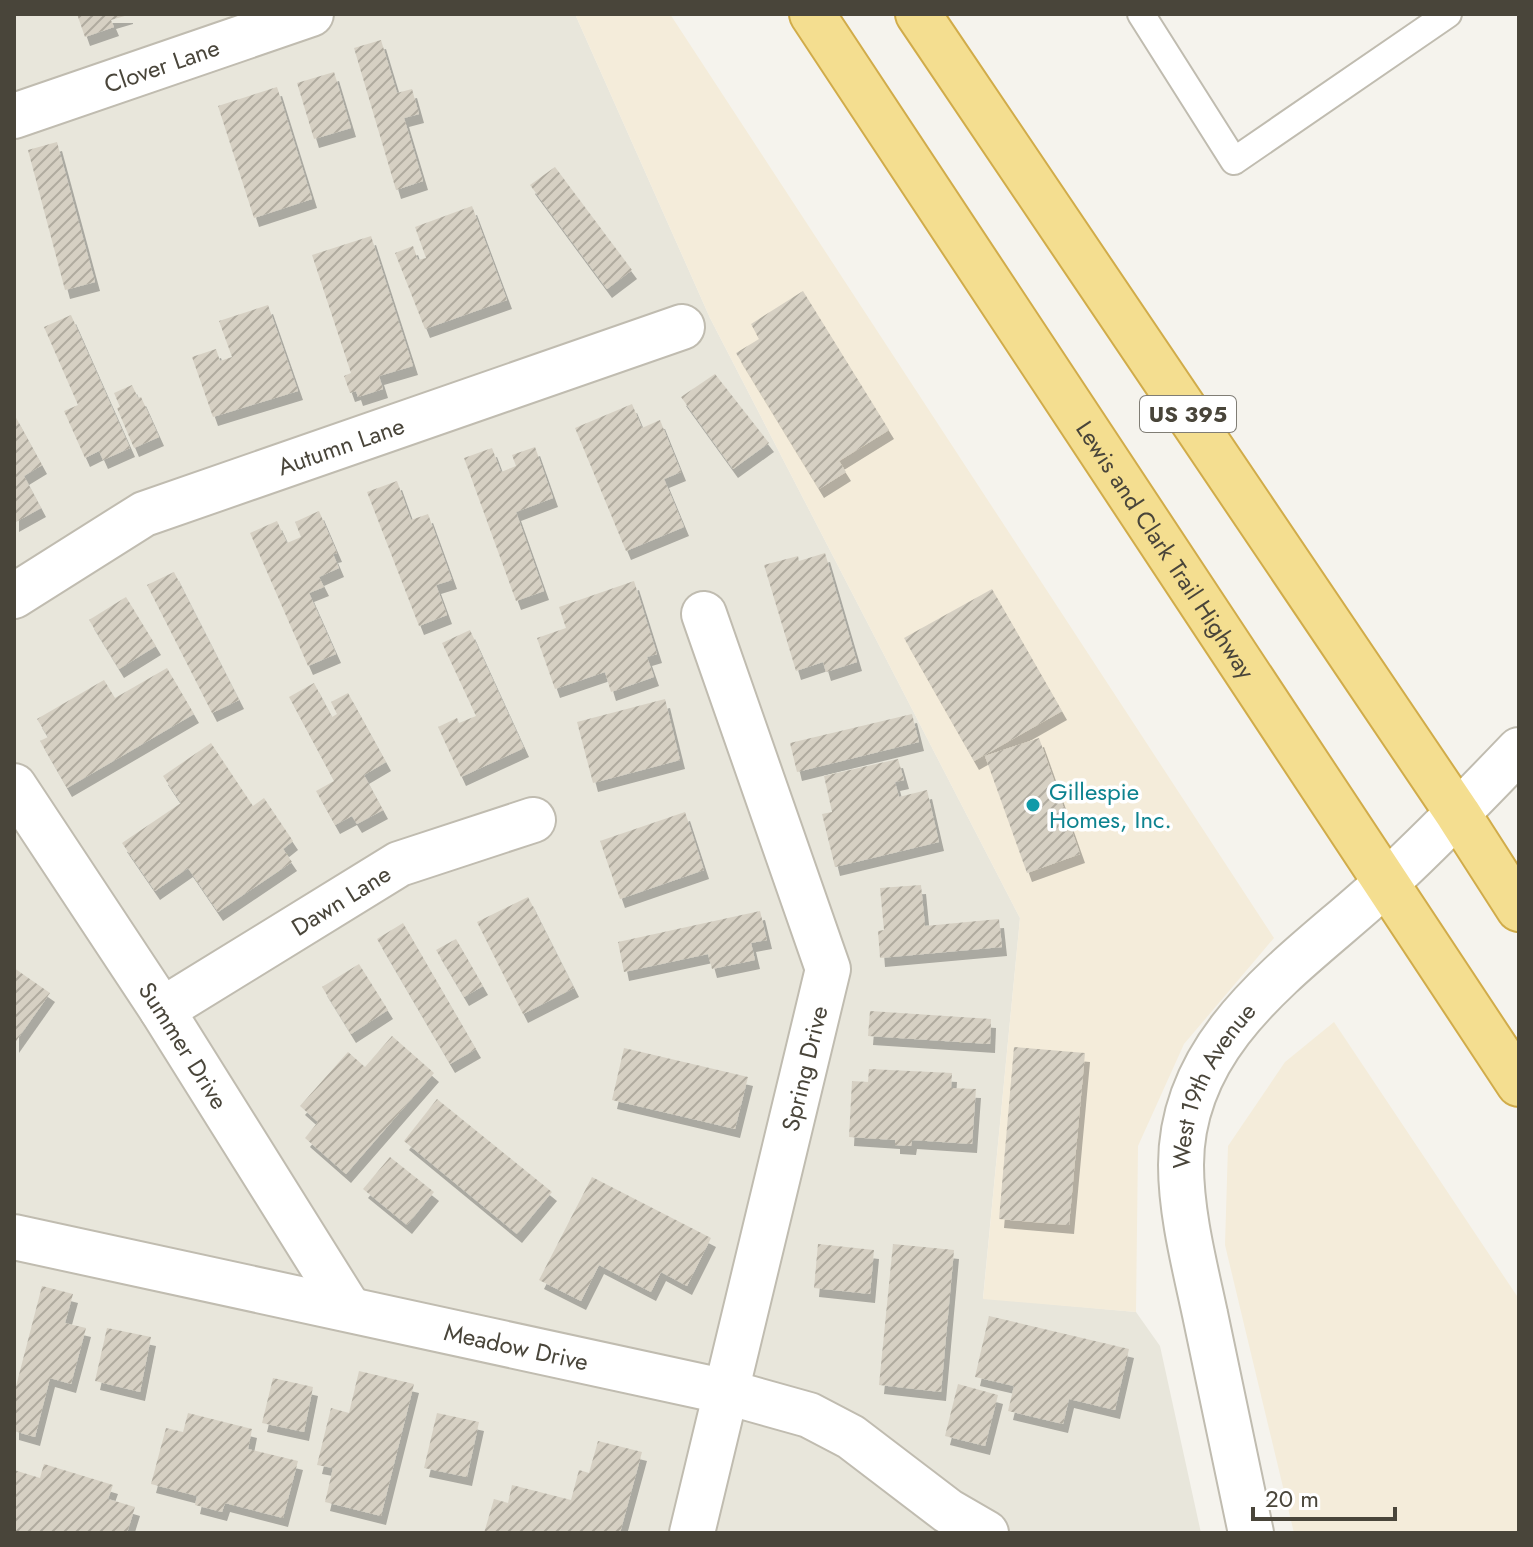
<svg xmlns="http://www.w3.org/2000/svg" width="1533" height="1547" viewBox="0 0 1533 1547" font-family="Jost,sans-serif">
<defs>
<pattern id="building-hatch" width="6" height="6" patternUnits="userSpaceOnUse" patternTransform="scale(2)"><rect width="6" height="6" fill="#d6d0c3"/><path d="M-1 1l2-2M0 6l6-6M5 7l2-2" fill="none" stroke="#b0ab9f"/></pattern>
<filter id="shadow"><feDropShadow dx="5" dy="9" stdDeviation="0" flood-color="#0004"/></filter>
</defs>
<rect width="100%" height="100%" fill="#f5f3ed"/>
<!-- residential -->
<path fill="#e8e6db" d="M14 14H575L710 318 1020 918 983 1298 1136 1312 1160 1346 1201 1533H14Z"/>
<!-- commercial -->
<g fill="#f4ecda">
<path d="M575 14H670L1274 938 1184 1044 1138 1146 1136 1312 983 1299 1020 918 710 318Z"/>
<path d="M1334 1022 1519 1299V1533H1294L1225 1245 1228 1146 1285 1062Z"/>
</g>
<!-- building -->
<g fill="url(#building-hatch)" filter="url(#shadow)">
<path d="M77 14H128V15L111 20 114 27 85 37Z"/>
<path d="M381 40 397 93 412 89 419 114 404 118 423 181 396 190 354 48Z"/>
<path d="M334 72 351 128 314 139 297 83Z"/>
<path d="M277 87 312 199 254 218 218 106Z"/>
<path d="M57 142 95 282 65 290 28 150Z"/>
<path d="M555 167 632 270 607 289 530 185Z"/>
<path d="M472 206 507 300 425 329 395 253 413 246 418 260 426 258 415 227Z"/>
<path d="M371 236 413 366 379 376 383 389 358 397 356 391 350 393 344 376 351 373 312 255Z"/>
<path d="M803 291 889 430 839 461 846 472 819 489 736 353 759 339 751 324Z"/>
<path d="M268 305 298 391 213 417 192 357 216 349 220 361 232 357 219 321Z"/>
<path d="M71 315 130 448 103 460 99 451 85 458 64 411 78 405 44 327Z"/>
<path d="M715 374 769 443 733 469 681 397Z"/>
<path d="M132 385 138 398 141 397 159 437 134 448 117 408 120 407 114 393Z"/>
<path d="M632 404 642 428 660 420 681 472 664 479 684 527 626 551 575 428Z"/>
<path d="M14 414 42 465 24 476 41 508 14 523Z"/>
<path d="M535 447 553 498 516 512 544 591 516 601 464 458 492 448 501 472 516 466 512 455Z"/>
<path d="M397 481 411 520 428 514 452 580 436 585 447 615 419 626 367 492Z"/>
<path d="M319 511 337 553 333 554 339 568 319 577 324 587 309 593 336 654 308 666 250 533 277 521 287 543 301 537 295 522Z"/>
<path d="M825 553 857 662 826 672 823 662 796 671 764 565 798 556 799 561Z"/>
<path d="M174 572 239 700 212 713 147 585Z"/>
<path d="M634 581 657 654 647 657 654 677 611 692 605 672 555 689 537 638 566 628 559 607Z"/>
<path d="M992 589 1062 711 974 761 904 638Z"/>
<path d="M126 597 156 646 119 669 89 620Z"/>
<path d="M470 630 524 748 461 777 438 727 457 718 459 723 476 716 442 643Z"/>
<path d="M167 668 194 714 67 788 40 741 48 737 37 719 104 680 115 698Z"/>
<path d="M314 683 332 717 337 714 331 702 348 693 386 762 364 775 383 810 357 824 352 816 335 825 316 791 334 781 289 697Z"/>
<path d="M665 699 680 760 593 783 577 722Z"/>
<path d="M912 714 919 742 797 772 790 743Z"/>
<path d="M1039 738 1080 854 1027 873 985 756Z"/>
<path d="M211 743 253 806 264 798 293 841 283 849 292 862 218 912 188 868 155 891 122 843 181 803 163 776Z"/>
<path d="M898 759 904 780 895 782 899 797 927 790 939 842 835 867 822 814 832 812 824 776Z"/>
<path d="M685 812 704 870 620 899 600 841Z"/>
<path d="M921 885 925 926 999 919 1002 947 880 958 878 931 884 930 880 888Z"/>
<path d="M528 897 574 988 523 1014 477 922Z"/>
<path d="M760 911 767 940 751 943 755 960 712 969 708 954 624 972 618 942Z"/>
<path d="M403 923 476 1049 450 1064 377 939Z"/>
<path d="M456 939 483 986 464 997 436 950Z"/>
<path d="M359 964 388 1010 351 1034 322 987Z"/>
<path d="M14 968 50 993 14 1044Z"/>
<path d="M870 1011 991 1019 990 1044 868 1036Z"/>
<path d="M392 1036 434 1073 346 1174 305 1138 318 1122 300 1106 348 1052 365 1067Z"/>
<path d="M1014 1047 1085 1053 1069 1225 999 1219Z"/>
<path d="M624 1048 748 1077 735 1129 612 1100Z"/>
<path d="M869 1069 952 1073 951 1088 976 1089 972 1144 912 1140 911 1146 895 1145V1140L849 1137 852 1081 868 1082Z"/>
<path d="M437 1099 552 1192 517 1234 404 1141Z"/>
<path d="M390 1157 434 1192 407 1225 363 1189Z"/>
<path d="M592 1177 711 1238 687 1286 661 1272 651 1292 599 1265 581 1301 539 1280Z"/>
<path d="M818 1244 874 1250 870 1294 814 1288Z"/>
<path d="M893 1244 954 1250 941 1392 879 1385Z"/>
<path d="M42 1286 73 1294 65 1323 86 1328 71 1384 50 1378 35 1437 14 1431V1394Z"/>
<path d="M989 1316 1129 1349 1115 1410 1069 1399 1063 1424 1008 1411 1014 1386 975 1377Z"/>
<path d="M107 1328 151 1337 140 1392 95 1381Z"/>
<path d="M359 1371 414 1384 381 1516 325 1502 333 1468 317 1465 331 1408 349 1413Z"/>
<path d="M273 1378 313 1387 304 1432 262 1423Z"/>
<path d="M958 1384 998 1395 985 1446 945 1436Z"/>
<path d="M188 1413 252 1429 248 1449 298 1461 283 1518 225 1503 222 1512 195 1505 197 1496 151 1484 166 1428 183 1432Z"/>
<path d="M437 1413 479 1422 467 1477 424 1468Z"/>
<path d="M598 1441 642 1452 620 1533H484L494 1499 508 1503 512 1485 571 1500 579 1470 589 1473Z"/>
<path d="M44 1464 113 1485 108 1499 135 1507 127 1533 14 1531V1470L40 1478Z"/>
</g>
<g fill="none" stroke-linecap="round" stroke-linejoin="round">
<defs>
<path id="service" d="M1141 14 1234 161 1448 14"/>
<g id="minor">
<path id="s1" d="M14 116 311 14"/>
<path id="s2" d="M14 596 144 514 682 327"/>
<path id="s3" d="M14 786 162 1010 349 1309"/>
<path id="s4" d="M162 1010 399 864 533 820"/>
<path id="s5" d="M14 1237 727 1392 809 1415 851 1437 948 1511 986 1533"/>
<path id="s6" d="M692 1533 828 969 704 614"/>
</g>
<g id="tertiary">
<path id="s7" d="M1251 1533C1235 1460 1220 1387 1205 1314 1195 1267 1181 1214 1181 1165 1181 1034 1301 962 1387 882 1432 840 1476 795 1519 750"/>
</g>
<g id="trunk">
<path id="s8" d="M812 14 1519 1084"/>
<path d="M918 14 1458 814 1519 909"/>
</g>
</defs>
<!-- service casing -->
<use href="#service" stroke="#c0bcb0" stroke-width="30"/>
<!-- minor casing -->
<use href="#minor" stroke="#c0bcb0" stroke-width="48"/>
<!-- tertiary casing -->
<use href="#tertiary" stroke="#c0bcb0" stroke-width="48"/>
<!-- trunk casing -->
<use href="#trunk" stroke="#d1ac4a" stroke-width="48"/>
<!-- service -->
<use href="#service" stroke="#fff" stroke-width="26"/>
<!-- minor -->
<use href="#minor" stroke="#fff" stroke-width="44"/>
<!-- tertiary -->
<use href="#tertiary" stroke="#fff" stroke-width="44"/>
<!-- trunk -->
<use href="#trunk" stroke="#f4de90" stroke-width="44"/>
</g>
<!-- markers -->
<circle fill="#0f9aa8" stroke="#fff" stroke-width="3" cx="1033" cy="805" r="8"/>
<g text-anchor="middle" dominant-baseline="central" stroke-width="7" stroke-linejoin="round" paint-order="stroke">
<!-- shield labels -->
<rect fill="#fff" stroke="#807d75" stroke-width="2" x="1140" y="396" width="96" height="36" rx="6"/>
<g font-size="22" font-weight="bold" fill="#49453a">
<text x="1188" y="414">US 395</text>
</g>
<!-- street labels -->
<g font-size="24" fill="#49453a" stroke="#fff">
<text stroke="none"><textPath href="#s1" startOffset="156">Clover Lane</textPath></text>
<text stroke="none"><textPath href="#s2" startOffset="362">Autumn Lane</textPath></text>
<text stroke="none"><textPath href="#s8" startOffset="642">Lewis and Clark Trail Highway</textPath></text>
<text stroke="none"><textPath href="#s4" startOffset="210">Dawn Lane</textPath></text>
<text stroke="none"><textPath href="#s3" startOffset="310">Summer Drive</textPath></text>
<text stroke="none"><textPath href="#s6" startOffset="478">Spring Drive</textPath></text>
<text stroke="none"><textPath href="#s7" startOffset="462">West 19th Avenue</textPath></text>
<text stroke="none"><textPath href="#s5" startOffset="514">Meadow Drive</textPath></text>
</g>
<!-- culture labels -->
<g font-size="24" fill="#0d838f" stroke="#fff" text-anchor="start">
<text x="1049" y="791">Gillespie<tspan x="1049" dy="28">Homes, Inc.</tspan></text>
</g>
</g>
<!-- border -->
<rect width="1533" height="1547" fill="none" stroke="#49453a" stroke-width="32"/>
<!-- scale -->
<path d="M1253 1507v12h142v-12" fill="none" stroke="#49453a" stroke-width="4"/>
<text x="1265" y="1507" font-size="24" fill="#49453a" stroke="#ffffff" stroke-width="6" paint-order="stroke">20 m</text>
</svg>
